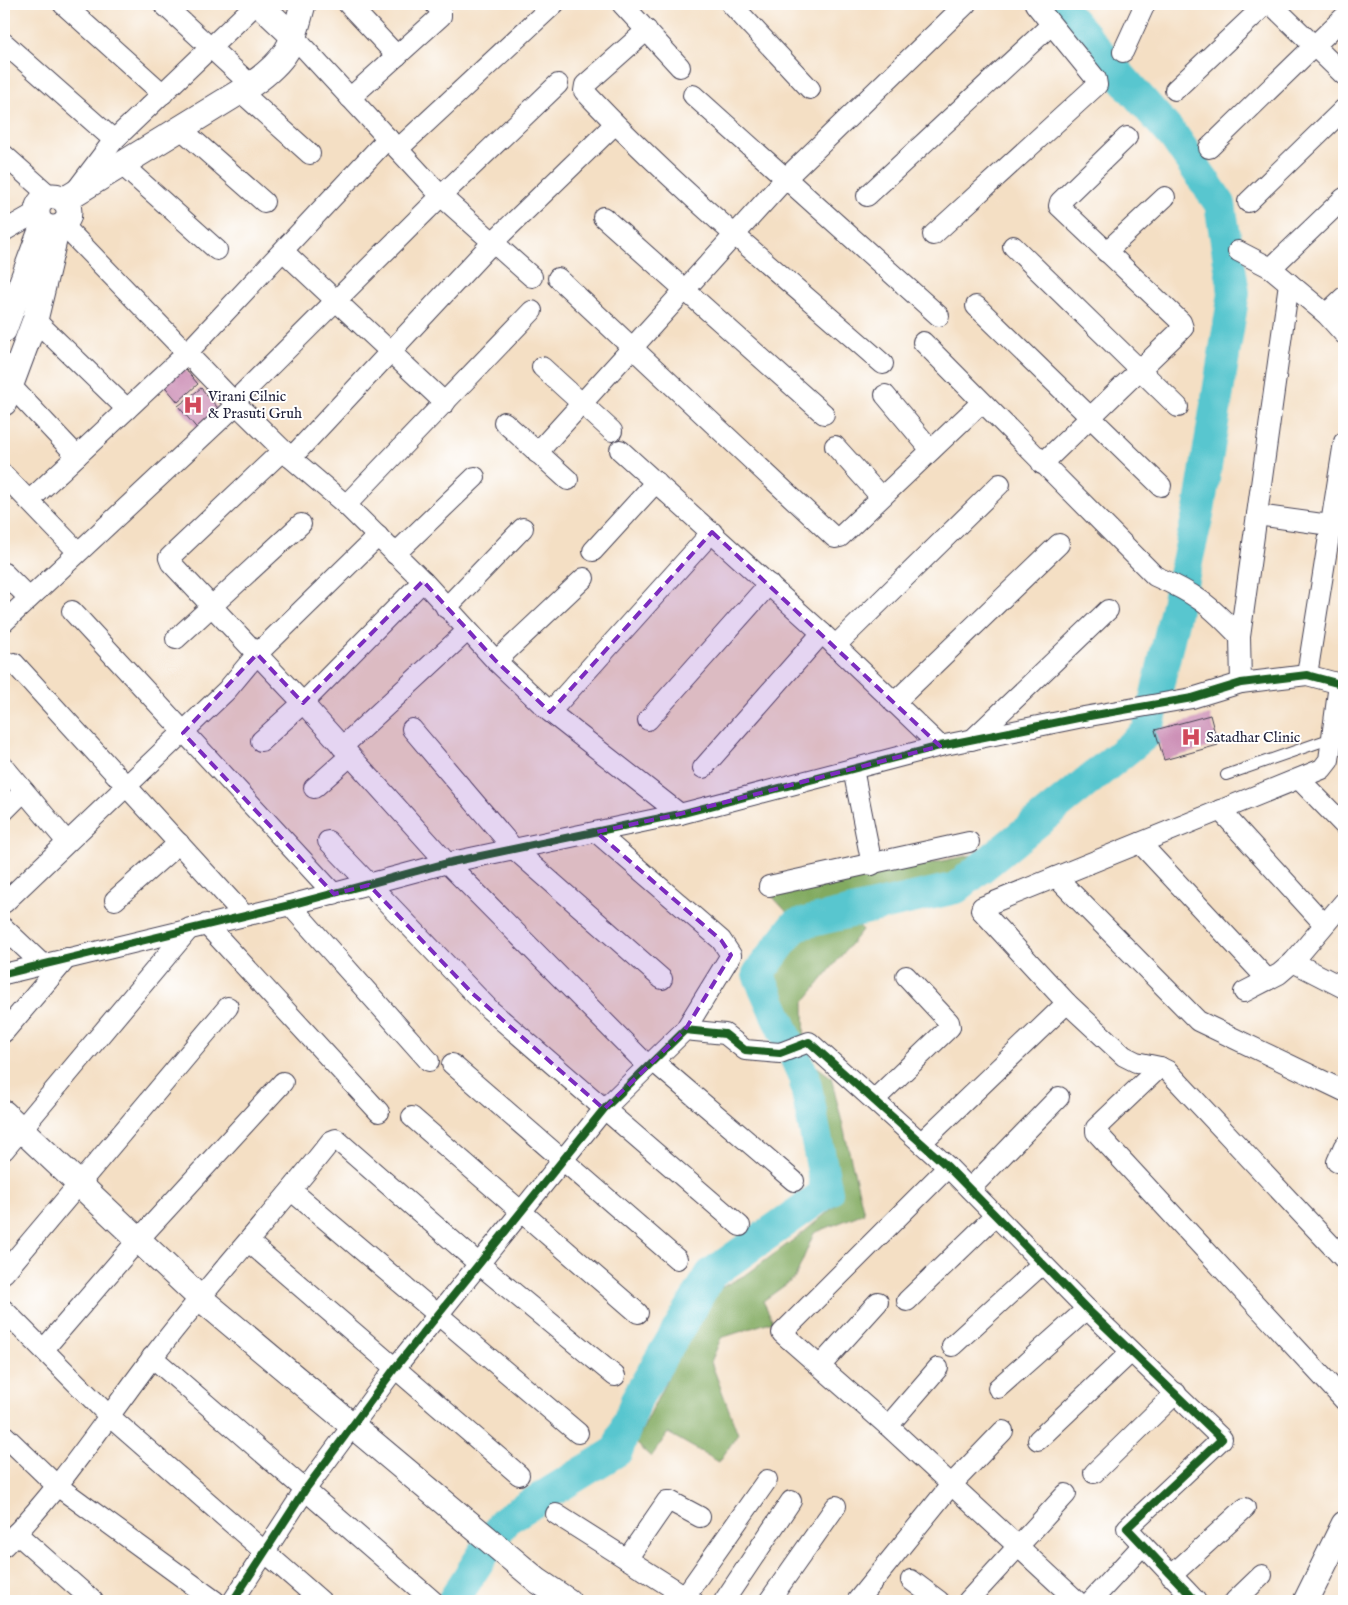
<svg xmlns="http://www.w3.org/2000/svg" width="1348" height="1605" viewBox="0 0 1348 1605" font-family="'IM FELL English',serif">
<rect width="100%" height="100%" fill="#fff"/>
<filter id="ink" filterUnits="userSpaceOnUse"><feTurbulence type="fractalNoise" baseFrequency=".02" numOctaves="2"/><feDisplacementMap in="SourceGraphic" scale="10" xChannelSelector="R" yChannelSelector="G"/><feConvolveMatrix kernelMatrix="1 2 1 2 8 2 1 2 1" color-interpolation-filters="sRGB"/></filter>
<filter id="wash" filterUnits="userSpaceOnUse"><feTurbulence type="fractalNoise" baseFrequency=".0096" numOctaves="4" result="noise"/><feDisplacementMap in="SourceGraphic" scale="20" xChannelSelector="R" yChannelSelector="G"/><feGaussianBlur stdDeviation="1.12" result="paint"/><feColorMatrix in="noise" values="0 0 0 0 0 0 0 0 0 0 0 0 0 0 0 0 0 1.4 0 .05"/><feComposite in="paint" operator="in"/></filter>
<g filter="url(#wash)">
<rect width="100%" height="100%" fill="#f4dfc4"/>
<!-- forest -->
<g fill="#82aa61" stroke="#52664e">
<path d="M971 855 972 874 795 921 772 896Z"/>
<path d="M853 916 862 930 804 1002 805 1058 831 1077 864 1213 814 1233 795 1278 763 1301 773 1321 721 1338 711 1362 738 1434 719 1462 668 1433 651 1457 636 1443 696 1319 713 1292 747 1274 804 1232 835 1206 828 1143 803 1072 780 1024 773 969 804 933Z"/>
</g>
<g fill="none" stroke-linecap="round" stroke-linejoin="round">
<!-- river -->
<path stroke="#59c6cf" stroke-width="32" d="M453 1601 505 1520 617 1451 637 1398 711 1274 827 1192 804 1077 758 974 795 925 956 888 1147 733 1199 510 1234 293 1220 204 1175 138 1057 4"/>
</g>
<g id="blocks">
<!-- building -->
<g fill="#cd91b7">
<path d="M180 363 198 384 178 402 160 381Z"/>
<path d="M201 388 222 413 200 432 178 406Z"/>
<path d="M1210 715 1218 745 1164 760 1155 730Z"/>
</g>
</g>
</g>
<g filter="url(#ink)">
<use href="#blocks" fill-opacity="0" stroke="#423e50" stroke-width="1"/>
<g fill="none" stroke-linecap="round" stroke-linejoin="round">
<defs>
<path id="service" d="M1226 775 1332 738"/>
<g id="minor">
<path d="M63 4 163 94"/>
<path d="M163 4 251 85"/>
<path d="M348 4 397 56"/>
<path d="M622 4 680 67"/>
<path d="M731 4 810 89"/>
<path d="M1271 4 1344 75"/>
<path d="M647 30 585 85 584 91C676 189 782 275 883 364"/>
<path d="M294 37 441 196 532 277"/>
<path d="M4 43 114 140"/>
<path d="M1123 52 1145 4"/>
<path d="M1175 90 1266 4"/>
<path d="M241 92 310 154"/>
<path d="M693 95 939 316"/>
<path d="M350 98 441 16V11L435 4"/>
<path d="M180 128 264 202"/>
<path d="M1209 148 1344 17"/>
<path d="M398 149 554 4"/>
<path d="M4 155 50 196"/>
<path d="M121 164 217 250"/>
<path d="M77 189 114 140 256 4"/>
<path d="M867 196 1051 25"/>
<path d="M1248 202 1344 109"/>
<path d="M603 217 824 414"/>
<path d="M63 225 234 402 291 458 346 505 423 581 496 661 550 712 680 814"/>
<path d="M4 231 37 212"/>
<path d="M933 235 1097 85 1096 79 1035 4"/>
<path d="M1013 246 1178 407"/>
<path d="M283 251 445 403"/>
<path d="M1238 251 1271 268 1326 314 1344 334"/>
<path d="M1106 252 1165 197"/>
<path d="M1271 268 1344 198"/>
<path d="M558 278 835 538 840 537 981 403"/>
<path d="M976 306 1161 486"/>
<path d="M1326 314 1344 297"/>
<path d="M35 320 127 409"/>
<path d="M923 342 1155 576C1196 594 1209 604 1240 637"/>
<path d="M542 367 612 431"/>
<path d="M11 386 77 456"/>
<path d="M885 395 931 450"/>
<path d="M234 402 441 196 558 84"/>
<path d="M504 422 568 480"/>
<path d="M835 446 881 497"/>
<path d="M283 450 171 556 169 558 171 563 303 703 447 863 648 1066"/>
<path d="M620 450 822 633 940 746"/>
<path d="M537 453 786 178 966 4"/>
<path d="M291 458 492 243 615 124"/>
<path d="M1042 464 1183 328 1181 322 1059 206 1060 202 1127 137"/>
<path d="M4 475 78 552"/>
<path d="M29 501 187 353 388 138"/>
<path d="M346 505 532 311"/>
<path d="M1257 515 1344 527"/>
<path d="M593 551 656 482"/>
<path d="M395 554 475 477"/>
<path d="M4 573 29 598"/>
<path d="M446 608 523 528"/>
<path d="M72 611 334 894"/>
<path d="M4 622 236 405"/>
<path d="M176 639 301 524"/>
<path d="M835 646 1000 484"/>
<path d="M496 661 584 578"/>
<path d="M14 663 244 915"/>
<path d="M1307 675 1344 442"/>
<path d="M1241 683 1240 637 1289 283"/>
<path d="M1339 684 1329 760 1322 769 982 907 981 910 1067 1003 1124 1056 1136 1062 1160 1067 1168 1071 1344 1259"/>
<path d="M894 703 1059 544"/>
<path d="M550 712 712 532"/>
<path d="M648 720 769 584"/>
<path d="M412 729 514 849 662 979"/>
<path d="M972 740 1108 610"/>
<path d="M261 741 303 703 423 581"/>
<path d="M342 747 467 631"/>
<path d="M4 767 67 842"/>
<path d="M703 768 822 633"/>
<path d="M853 769 872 865"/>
<path d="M1299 779 1344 825"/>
<path d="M314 788 350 756"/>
<path d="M1220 810 1324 924"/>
<path d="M4 811 24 791"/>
<path d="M596 832 721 940 731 955 685 1030"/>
<path d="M328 841 490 1010 740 1226"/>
<path d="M1140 843 1268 980"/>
<path d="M1056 877 1198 1021 1344 1091"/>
<path d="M769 886 969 842"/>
<path d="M115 900 179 843"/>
<path d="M4 903 227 690 257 654 378 536"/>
<path d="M290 905 429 1061"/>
<path d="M206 924 379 1112"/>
<path d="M4 928 42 964"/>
<path d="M1293 962 1344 988"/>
<path d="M4 974 290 905 447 863 680 814 940 746 1078 718 1192 698 1241 683 1307 675 1344 685"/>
<path d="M1244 992 1279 974 1293 962 1344 902"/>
<path d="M4 1032 67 958"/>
<path d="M653 1061 794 1181"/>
<path d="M452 1064 677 1259"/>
<path d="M1160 1067 1096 1128V1132L1344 1400"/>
<path d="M874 1100 950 1027 949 1022 906 976"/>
<path d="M412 1117 638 1313"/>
<path d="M922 1142 1067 1003"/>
<path d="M4 1150 190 928"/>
<path d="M1337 1162 1344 1146"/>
<path d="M948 1167 782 1333 888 1426 1077 1601"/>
<path d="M970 1189 1059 1097"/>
<path d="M292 1191 578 1433"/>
<path d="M249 1242 519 1475"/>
<path d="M4 1273 228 1007"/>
<path d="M907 1301 996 1215"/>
<path d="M4 1310 109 1416 321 1601"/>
<path d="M952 1346 1042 1264"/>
<path d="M44 1349 138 1240 283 1082"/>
<path d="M152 1357 433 1601"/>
<path d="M821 1365 878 1302"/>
<path d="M998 1388 1087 1309"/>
<path d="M888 1426 938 1368"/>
<path d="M4 1435 56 1485 215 1601"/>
<path d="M1038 1440 1131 1352"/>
<path d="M1094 1473 1176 1393"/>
<path d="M556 1514 693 1601"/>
<path d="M16 1533 93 1601"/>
<path d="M4 1546C59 1491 105 1420 152 1358 209 1283 273 1215 331 1141L336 1139 479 1264 615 1376"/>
<path d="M627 1559 667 1501H670L700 1517"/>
<path d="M1171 1576 1245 1508"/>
<path d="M911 1580 939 1601"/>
<path d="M685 1596 767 1480"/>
<path d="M233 1601 305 1490 395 1368 604 1109 685 1030 725 1034 745 1050 780 1053 809 1042 948 1167 1087 1309 1222 1439 1127 1528 1196 1601"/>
<path d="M724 1601 791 1501"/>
<path d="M769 1601 836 1506"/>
<path d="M857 1601 951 1485 1003 1431"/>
<path d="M968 1601 1066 1494"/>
<path d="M1091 1601 1142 1546"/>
<path d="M1235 1601 1262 1575"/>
</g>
<g id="tertiary">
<path d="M259 4 294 37"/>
<circle cx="53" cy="212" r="16"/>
<path d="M64 200 251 85C288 59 292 46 303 4"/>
<path d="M4 330 43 225"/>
<path d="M4 403 35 320 57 228"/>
<path d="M4 1113 200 1298 538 1581 568 1601"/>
<path d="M1306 1601 1344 1524"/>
</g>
</defs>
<!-- service casing -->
<use href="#service" stroke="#423e50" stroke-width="12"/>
<!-- minor casing -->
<use href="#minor" stroke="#423e50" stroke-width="22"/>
<!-- tertiary casing -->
<use href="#tertiary" stroke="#423e50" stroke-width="27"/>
<!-- service -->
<use href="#service" stroke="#fff" stroke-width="10"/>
<!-- minor -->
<use href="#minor" stroke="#fff" stroke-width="20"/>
<!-- tertiary -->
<use href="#tertiary" stroke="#fff" stroke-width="25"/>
<defs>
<g id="cycleway">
<path d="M4 974 290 905 447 863 680 814 940 746 1078 718 1192 698 1241 683 1307 675 1344 685"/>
<path d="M233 1601 305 1490 395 1368 604 1109 685 1030 725 1034 745 1050 780 1053 809 1042 948 1167 1087 1309 1222 1439 1127 1528 1196 1601"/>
</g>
</defs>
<!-- cycleway casing -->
<use href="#cycleway" stroke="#fff" stroke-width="11"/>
<!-- cycleway -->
<use href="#cycleway" stroke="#1b5e20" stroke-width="8"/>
</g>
</g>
<!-- marked area -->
<path fill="#7b2cbf" fill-opacity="0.2" stroke="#7b2cbf" stroke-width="4" stroke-dasharray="10 6" stroke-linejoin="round" d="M712 532 940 746 680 814 596 832 721 940 731 955 685 1030 604 1109 473 994 369 885 334 894 183 733 257 654 303 703 423 581 496 661 550 712Z"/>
<!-- icons -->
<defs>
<symbol id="hospital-bare" viewBox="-9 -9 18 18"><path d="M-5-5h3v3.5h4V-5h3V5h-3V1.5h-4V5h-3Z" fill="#d1495b" stroke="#fff" stroke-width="2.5" paint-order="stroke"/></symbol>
</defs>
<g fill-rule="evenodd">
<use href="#hospital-bare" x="179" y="391" width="28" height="28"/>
<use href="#hospital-bare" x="1177" y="723" width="28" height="28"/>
</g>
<g text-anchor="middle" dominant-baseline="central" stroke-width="4" stroke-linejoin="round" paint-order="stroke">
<!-- poi labels -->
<g font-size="15" fill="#22223b" stroke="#fff" text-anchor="start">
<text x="208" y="396">Virani Cilnic<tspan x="208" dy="17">&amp; Prasuti Gruh</tspan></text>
<text x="1206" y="737">Satadhar Clinic</text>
</g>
</g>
<!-- margin -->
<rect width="1348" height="1605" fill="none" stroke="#fff" stroke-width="20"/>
</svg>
